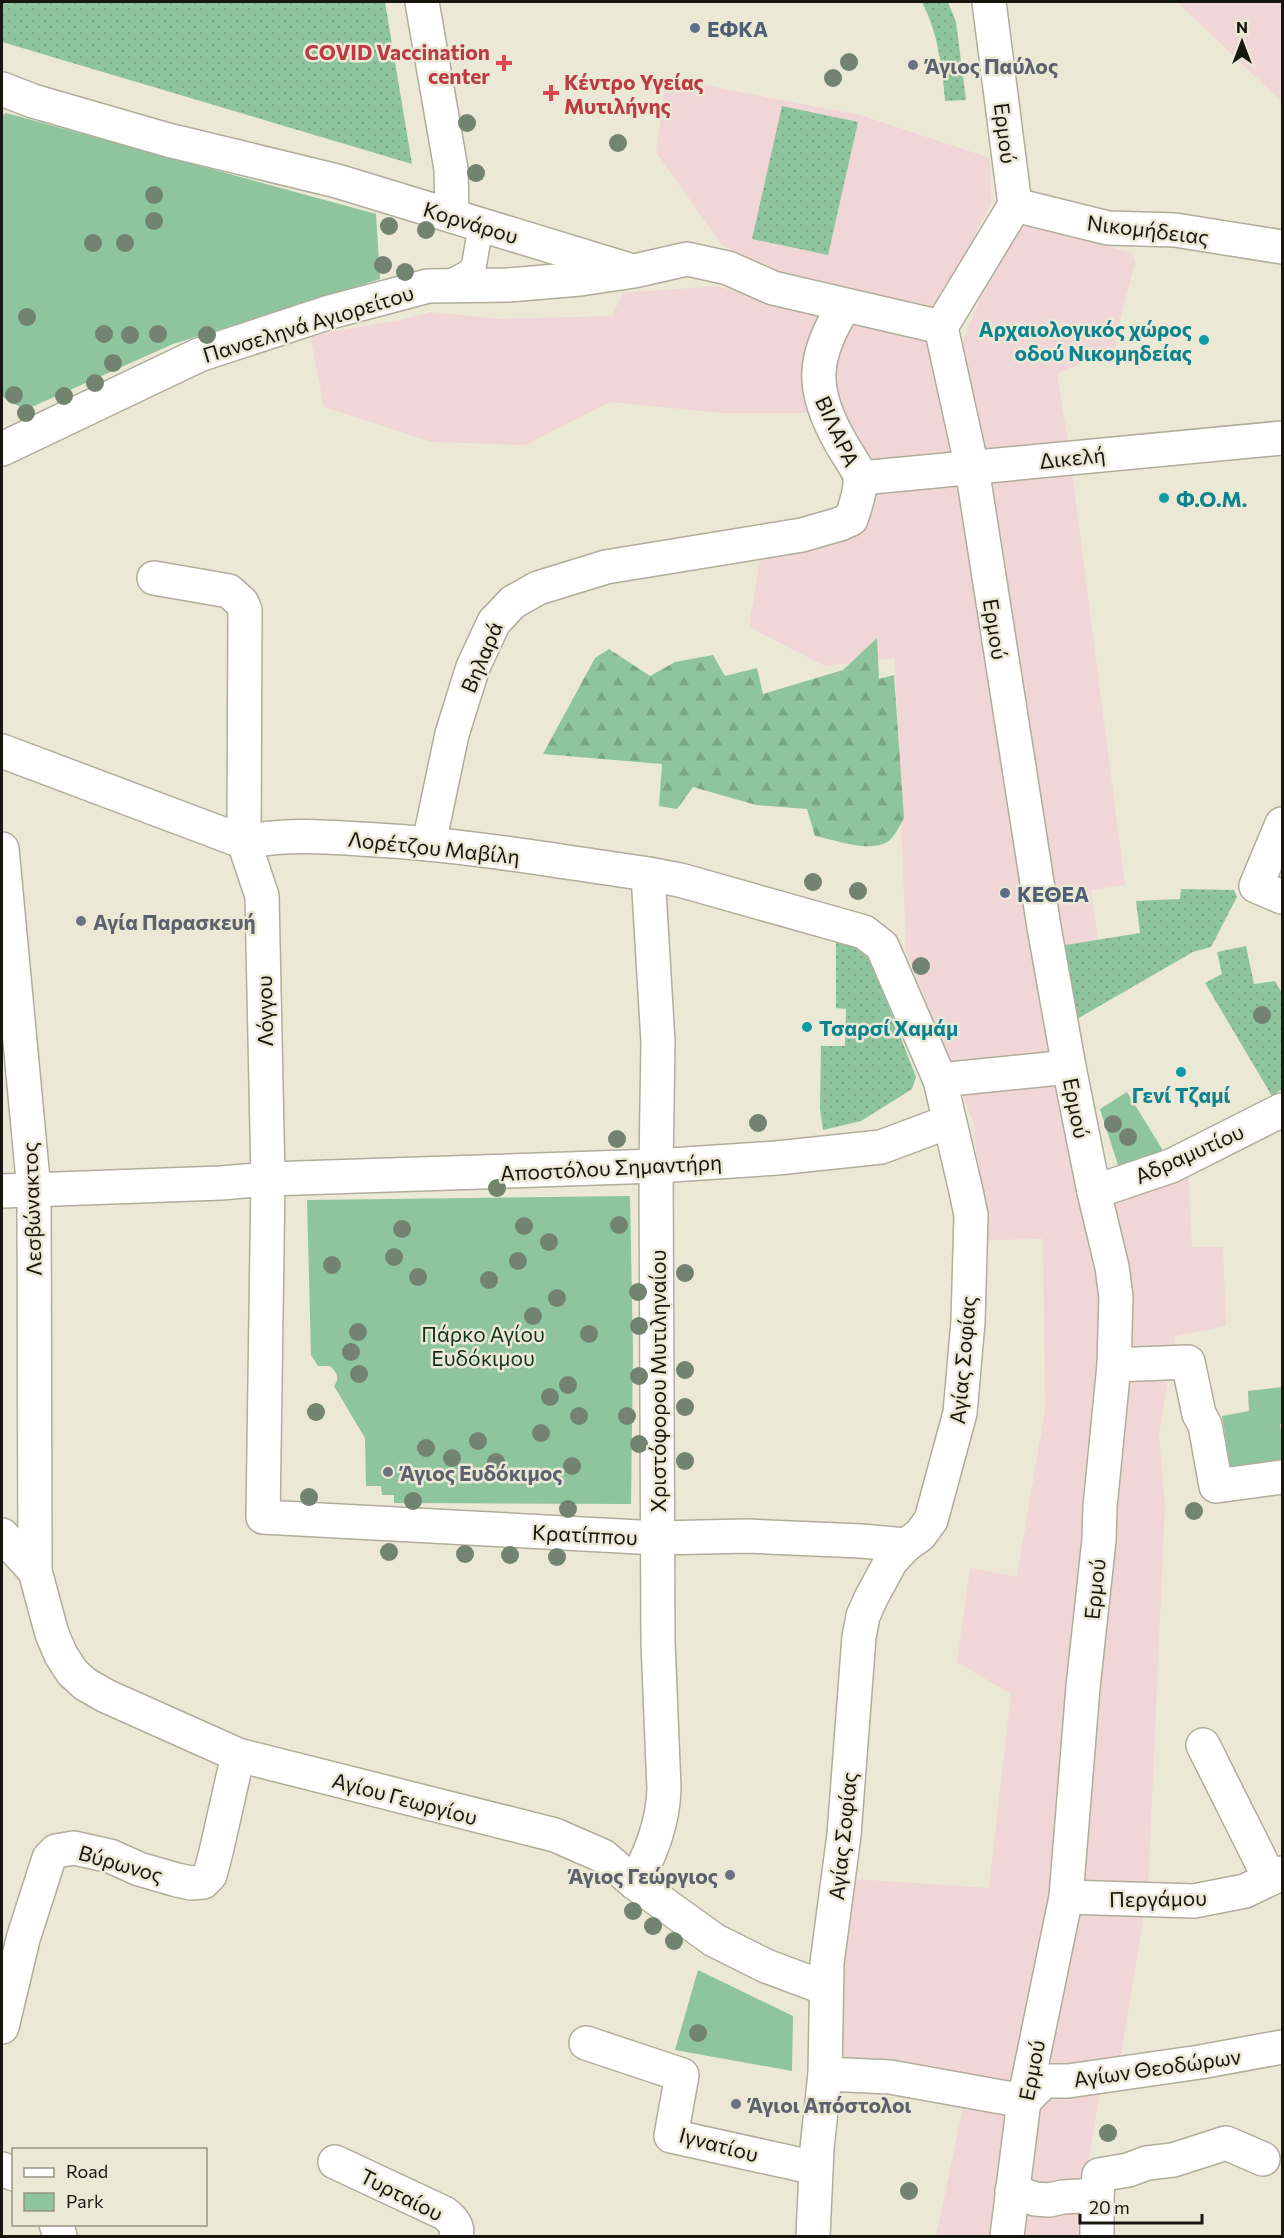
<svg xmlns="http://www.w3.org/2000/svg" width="1284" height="2238" viewBox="0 0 1284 2238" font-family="Commissioner,sans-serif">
<defs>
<pattern id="grass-dots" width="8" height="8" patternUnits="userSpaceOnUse" patternTransform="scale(1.5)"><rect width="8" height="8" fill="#8ec59e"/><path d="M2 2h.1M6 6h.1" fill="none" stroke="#7aa887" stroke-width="1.8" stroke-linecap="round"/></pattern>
<pattern id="forest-firs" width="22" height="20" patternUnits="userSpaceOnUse" patternTransform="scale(1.5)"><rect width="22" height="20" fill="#8ec59e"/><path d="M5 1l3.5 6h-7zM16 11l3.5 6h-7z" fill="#7aa887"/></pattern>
</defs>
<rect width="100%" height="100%" fill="#ebe8d5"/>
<!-- commercial -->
<g fill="#f0d6d7">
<path d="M1177 2H1282V102Z"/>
<path d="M699 84 860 115 990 158 991 203 934 316 861 300 781 273 722 245 656 152 665 86Z"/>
<path d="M1015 222 1132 253 1135 263 1116 335V347L1057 374 1068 441 1125 885 1091 890 1098 941 1044 949 1088 1196 1188 1172 1192 1247H1223L1226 1326 1175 1336 1159 1435 1165 1506 1148 1888 1119 2069 1018 2092 828 2071 854 1879 989 1888 1011 1694 957 1662 970 1568 1017 1577 1045 1410 1043 1239 983 1240 974 1124 906 951 895 658 825 666 749 627 762 548 870 493 816 413H723L610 402 525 445 432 442 324 407 310 335 401 320 431 312 501 319 612 316 623 293 717 286 811 314 961 347 977 306Z"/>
<path d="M1045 2085 1100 2090 1084 2187 1086 2236H936L966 2094Z"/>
</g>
<!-- grass -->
<g fill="url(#grass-dots)">
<path d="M2 2H385L412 164 2 42Z"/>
<path d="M922 2H948L956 22 966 100 945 101C942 66 938 33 922 2Z"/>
<path d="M782 106 858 122 828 255 752 239Z"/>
<path d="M1181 889 1234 890 1237 897 1211 947 1193 952 1077 1019 1065 945 1140 933 1136 901 1180 899Z"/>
<path d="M836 936 864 943 916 1077 912 1089 861 1121 823 1130 820 1109 821 1046H845L846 1009 836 1008Z"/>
<path d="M1246 946 1254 984 1275 981 1282 993V1089L1272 1096 1205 983 1222 974 1217 952Z"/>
</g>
<!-- forest -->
<path fill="url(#forest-firs)" d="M877 638 879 679 894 675 904 818C899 827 893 841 883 844 862 851 836 840 815 836L807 809 756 805 693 787 677 809 659 806 662 764 543 754 595 658 609 649 650 676 675 662 713 655 725 676 757 668 763 694 843 670Z"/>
<!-- green -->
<g fill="#8ec59e">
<path d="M6 113 376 214 380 279 173 344 25 410 3 397 2 381V116Z"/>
<path d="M1127 1092 1167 1157 1119 1168 1100 1109Z"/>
<path d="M630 1196 633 1352 631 1504 394 1503V1495H382L381 1486H366L365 1438 334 1386C340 1378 337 1372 330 1366H318L311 1355 307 1200Z"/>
<path d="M1282 1387V1423L1280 1424 1282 1439V1463L1231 1471 1222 1416 1249 1411 1248 1391Z"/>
<path d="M698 1970 793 2016 792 2071 675 2050Z"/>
</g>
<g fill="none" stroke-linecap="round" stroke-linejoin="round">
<defs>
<path id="service" d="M445 285 469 272 474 265 479 236 476 228 469 222"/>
<g id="pedestrian">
<path d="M941 327 972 468 1044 927 1069 1067"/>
<path d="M586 2043 682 2075 671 2136 816 2168"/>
<path d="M1024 2101 1066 1897 1083 1687 1099 1540 1100 1507 1114 1365 1116 1297 1112 1267 1094 1192"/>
</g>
<g id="minor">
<path d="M422 2 451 169 452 215"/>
<path d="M2 89 33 101 168 140 337 181 626 269"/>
<path d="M1015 205 1108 228 1175 230 1282 247"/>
<path d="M2 449 199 355 330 312 428 286 508 285 580 279 634 271 687 259 728 268 773 288 941 327 1015 205 989 2"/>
<path d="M861 478 1282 438"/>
<path d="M154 578 229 591 242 603 245 610 244 842 262 896 268 1179 263 1517 658 1538 747 1536 861 1541 906 1545"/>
<path d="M2 751 244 842C292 833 328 837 376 840 467 845 557 861 648 874L680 880 864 932 882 946 940 1080 966 1191 971 1215 968 1322 960 1413 931 1520 920 1535 906 1545 891 1561 871 1598 863 1616 859 1637 844 1835 827 1963 825 2074 817 2148 813 2236"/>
<path d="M1282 824 1256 886 1282 897"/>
<path d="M429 843 452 734 473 667 494 622 513 602 538 588 606 567 802 535 840 524 851 519C855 508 861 491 860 479 860 471 845 451 841 443 810 389 812 358 844 306"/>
<path d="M2 849 34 1191 35 1571 52 1634 61 1655 72 1672 85 1684 106 1696 238 1755 555 1835 603 1856 635 1883 714 1940 766 1966 825 1988"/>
<path d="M940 1080 1069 1067 1094 1192 1171 1166 1282 1110"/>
<path d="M2 1191 221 1183 268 1179 656 1166 777 1158 881 1147 948 1122"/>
<path d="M1114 1365 1188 1362 1199 1414 1205 1425 1216 1486 1282 1477"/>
<path d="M2 1535 35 1571"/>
<path d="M1203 1745 1270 1879"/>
<path d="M635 1883C651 1853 663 1823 664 1789L658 1642 656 1166 658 1042 648 874"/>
<path d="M1066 1897 1194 1901 1245 1891 1282 1873"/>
<path d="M2 2027 23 1939 49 1858 56 1851 74 1848 110 1856 139 1869 177 1880 191 1883 203 1882 210 1875 216 1852 238 1755"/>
<path d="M825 2074 890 2077 1024 2101"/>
<path d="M1024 2101 1044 2081H1068L1200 2062 1282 2047"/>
<path d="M335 2162 444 2213C452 2219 459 2226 456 2236"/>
<path d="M2 2169 14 2174"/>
<path d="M1012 2191 1035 2199 1049 2200 1063 2197 1097 2195 1099 2175 1128 2170 1147 2163 1173 2160 1226 2143 1263 2159"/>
<path d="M56 2224 60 2236"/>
<path d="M1007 2236 1024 2101"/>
<path d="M1097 2236V2195"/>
</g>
</defs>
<!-- service casing -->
<use href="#service" stroke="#b0ad9b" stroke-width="27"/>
<!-- pedestrian casing -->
<use href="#pedestrian" stroke="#b0ad9b" stroke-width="36"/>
<!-- minor casing -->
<use href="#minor" stroke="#b0ad9b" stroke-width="36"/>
<!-- service -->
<use href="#service" stroke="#fff" stroke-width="24"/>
<!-- pedestrian -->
<use href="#pedestrian" stroke="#fff" stroke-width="33"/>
<!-- minor -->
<use href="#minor" stroke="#fff" stroke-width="33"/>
</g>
<!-- trees -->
<g fill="#728470">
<circle cx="849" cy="62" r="9"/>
<circle cx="833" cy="78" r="9"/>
<circle cx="467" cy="123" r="9"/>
<circle cx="618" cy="143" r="9"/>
<circle cx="476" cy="173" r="9"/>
<circle cx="154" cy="195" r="9"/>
<circle cx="154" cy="221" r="9"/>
<circle cx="389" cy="226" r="9"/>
<circle cx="426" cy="230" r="9"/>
<circle cx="93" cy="243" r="9"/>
<circle cx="125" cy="243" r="9"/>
<circle cx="383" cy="265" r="9"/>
<circle cx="405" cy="272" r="9"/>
<circle cx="27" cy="317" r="9"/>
<circle cx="104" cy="334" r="9"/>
<circle cx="158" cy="334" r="9"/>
<circle cx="130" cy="335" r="9"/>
<circle cx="207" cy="335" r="9"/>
<circle cx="113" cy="363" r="9"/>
<circle cx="95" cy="383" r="9"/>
<circle cx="14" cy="395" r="9"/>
<circle cx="64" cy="396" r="9"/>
<circle cx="26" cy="413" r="9"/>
<circle cx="813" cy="882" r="9"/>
<circle cx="858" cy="891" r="9"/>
<circle cx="921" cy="966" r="9"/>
<circle cx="1262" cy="1015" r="9"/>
<circle cx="758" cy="1123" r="9"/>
<circle cx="1113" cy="1124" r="9"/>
<circle cx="1128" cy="1137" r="9"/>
<circle cx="617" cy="1139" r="9"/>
<circle cx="497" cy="1188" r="9"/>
<circle cx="619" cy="1225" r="9"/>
<circle cx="524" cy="1226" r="9"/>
<circle cx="402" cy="1229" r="9"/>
<circle cx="549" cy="1242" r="9"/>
<circle cx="394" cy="1257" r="9"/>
<circle cx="518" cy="1261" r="9"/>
<circle cx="332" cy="1265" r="9"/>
<circle cx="685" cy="1273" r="9"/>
<circle cx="418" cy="1277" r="9"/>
<circle cx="489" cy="1280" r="9"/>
<circle cx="638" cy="1292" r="9"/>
<circle cx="557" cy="1298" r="9"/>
<circle cx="533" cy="1316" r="9"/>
<circle cx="639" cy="1326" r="9"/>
<circle cx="358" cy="1332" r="9"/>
<circle cx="589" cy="1334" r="9"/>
<circle cx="351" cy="1352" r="9"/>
<circle cx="685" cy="1370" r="9"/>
<circle cx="359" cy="1374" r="9"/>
<circle cx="639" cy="1376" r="9"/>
<circle cx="568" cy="1385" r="9"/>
<circle cx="550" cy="1397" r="9"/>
<circle cx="685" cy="1407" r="9"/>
<circle cx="316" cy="1412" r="9"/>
<circle cx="579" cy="1416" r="9"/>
<circle cx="627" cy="1416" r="9"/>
<circle cx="541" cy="1433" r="9"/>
<circle cx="478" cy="1441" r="9"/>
<circle cx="639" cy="1444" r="9"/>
<circle cx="426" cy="1448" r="9"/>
<circle cx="452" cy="1458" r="9"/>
<circle cx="685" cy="1461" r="9"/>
<circle cx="496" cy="1462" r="9"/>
<circle cx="572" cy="1466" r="9"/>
<circle cx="309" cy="1497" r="9"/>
<circle cx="413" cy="1501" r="9"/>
<circle cx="568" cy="1509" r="9"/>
<circle cx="1194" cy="1511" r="9"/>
<circle cx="389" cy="1552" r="9"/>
<circle cx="465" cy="1554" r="9"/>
<circle cx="510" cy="1555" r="9"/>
<circle cx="557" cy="1557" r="9"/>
<circle cx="633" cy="1911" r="9"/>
<circle cx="653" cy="1926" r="9"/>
<circle cx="674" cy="1941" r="9"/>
<circle cx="698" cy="2033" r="9"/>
<circle cx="1108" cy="2133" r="9"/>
<circle cx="909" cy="2191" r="9"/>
</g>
<!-- markers -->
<g fill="#5c6f8a" stroke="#ebe8d5" stroke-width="2">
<circle cx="695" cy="28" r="6"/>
<circle cx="1005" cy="893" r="6"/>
</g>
<g fill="#e0444e" stroke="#ebe8d5" stroke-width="2">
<path d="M501 54h6v6h6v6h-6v6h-6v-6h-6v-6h6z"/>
<path d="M548 84h6v6h6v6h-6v6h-6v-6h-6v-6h6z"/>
</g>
<g fill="#6b7280" stroke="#ebe8d5" stroke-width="2">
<circle cx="913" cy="65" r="6"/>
<circle cx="81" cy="921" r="6"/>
<circle cx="388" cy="1472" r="6"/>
<circle cx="730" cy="1875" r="6"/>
<circle cx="736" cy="2104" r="6"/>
</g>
<g fill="#0f9aa8" stroke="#ebe8d5" stroke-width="2">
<circle cx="1204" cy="340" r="6"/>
<circle cx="1164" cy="498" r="6"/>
<circle cx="807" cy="1027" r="6"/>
<circle cx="1181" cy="1072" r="6"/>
</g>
<g text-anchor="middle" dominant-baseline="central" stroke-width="5" stroke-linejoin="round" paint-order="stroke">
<!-- service labels -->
<g font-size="21" font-weight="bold" fill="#4e5e75" stroke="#ebe8d5" text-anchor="start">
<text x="707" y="28">ΕΦΚΑ</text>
<text x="1017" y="893">ΚΕΘΕΑ</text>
</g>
<!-- health labels -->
<g font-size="21" font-weight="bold" fill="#be3a42" stroke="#ebe8d5" text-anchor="end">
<text x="490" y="51">COVID Vaccination<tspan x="490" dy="24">center</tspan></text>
<text x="564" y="81" text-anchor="start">Κέντρο Υγείας<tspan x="564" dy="24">Μυτιλήνης</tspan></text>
</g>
<!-- worship labels -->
<g font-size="21" font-weight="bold" fill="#5b616d" stroke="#ebe8d5" text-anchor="start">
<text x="925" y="65">Άγιος Παύλος</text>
<text x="93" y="921">Αγία Παρασκευή</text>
<text x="400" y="1472">Άγιος Ευδόκιμος</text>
<text x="718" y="1875" text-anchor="end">Άγιος Γεώργιος</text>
<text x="748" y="2104">Άγιοι Απόστολοι</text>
</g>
<!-- street labels -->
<g font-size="21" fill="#17160f" stroke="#ebe8d5">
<text transform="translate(1006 133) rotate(83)">Ερμού</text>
<text transform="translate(471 222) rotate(17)">Κορνάρου</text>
<text transform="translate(1148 229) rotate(7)">Νικομήδειας</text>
<text transform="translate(308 323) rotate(-17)">Πανσεληνά Αγιορείτου</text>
<text transform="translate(838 431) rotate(65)">ΒΙΛΑΡΑ</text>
<text transform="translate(1072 457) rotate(-6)">Δικελή</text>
<text transform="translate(996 629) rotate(81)">Ερμού</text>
<text transform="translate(481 657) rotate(-67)">Βηλαρά</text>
<text transform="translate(434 847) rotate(6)">Λορέτζου Μαβίλη</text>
<text transform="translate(264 1011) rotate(-91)">Λόγγου</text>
<text transform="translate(1077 1108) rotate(79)">Ερμού</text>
<text transform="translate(1189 1153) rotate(-24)">Αδραμυτίου</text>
<text transform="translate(611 1167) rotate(-3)">Αποστόλου Σημαντήρη</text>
<text transform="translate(31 1209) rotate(-92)">Λεσβώνακτος</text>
<text transform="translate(962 1360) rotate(-85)">Αγίας Σοφίας</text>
<text transform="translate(657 1381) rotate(-90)">Χριστόφορου Μυτιληναίου</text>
<text transform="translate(585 1534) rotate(3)">Κρατίππου</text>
<text transform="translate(1094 1589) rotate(-84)">Ερμού</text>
<text transform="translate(405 1798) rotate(15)">Αγίου Γεωργίου</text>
<text transform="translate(842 1836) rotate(-84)">Αγίας Σοφίας</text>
<text transform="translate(121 1863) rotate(16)">Βύρωνος</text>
<text transform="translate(1158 1898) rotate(-1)">Περγάμου</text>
<text transform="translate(1157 2067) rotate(-8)">Αγίων Θεοδώρων</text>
<text transform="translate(1031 2070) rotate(-79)">Ερμού</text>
<text transform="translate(719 2144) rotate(15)">Ιγνατίου</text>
<text transform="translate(402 2194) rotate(27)">Τυρταίου</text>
</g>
<!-- culture labels -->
<g font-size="21" font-weight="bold" fill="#0d838f" stroke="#ebe8d5" text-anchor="start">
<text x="1192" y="328" text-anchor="end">Αρχαιολογικός χώρος<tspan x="1192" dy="24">οδού Νικομηδείας</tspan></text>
<text x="1176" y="498">Φ.Ο.Μ.</text>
<text x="819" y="1027">Τσαρσί Χαμάμ</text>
<text x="1181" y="1094" text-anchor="middle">Γενί Τζαμί</text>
</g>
<!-- park labels -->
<g font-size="21" fill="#0f331d" stroke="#ebe8d5">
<text x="483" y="1333">Πάρκο Αγίου<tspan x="483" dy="24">Ευδόκιμου</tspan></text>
</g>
</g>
<!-- border -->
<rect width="1284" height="2238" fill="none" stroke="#17160f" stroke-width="6"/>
<!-- legend -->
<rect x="12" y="2148" width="195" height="78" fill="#ebe8d5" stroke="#969486" stroke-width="1.5"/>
<rect x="24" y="2168" width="30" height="9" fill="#ffffff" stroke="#969486" stroke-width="1.5"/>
<text x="66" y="2178" font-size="18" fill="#17160f">Road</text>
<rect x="24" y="2193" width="30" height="18" fill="#8ec59e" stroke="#969486" stroke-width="1.5"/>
<text x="66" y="2208" font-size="18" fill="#17160f">Park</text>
<!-- north arrow -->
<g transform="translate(1242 42)" stroke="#ebe8d5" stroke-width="4.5" paint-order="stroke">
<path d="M0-4.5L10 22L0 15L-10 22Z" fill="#17160f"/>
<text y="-9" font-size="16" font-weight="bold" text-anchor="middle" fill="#17160f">N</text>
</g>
<!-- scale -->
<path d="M1080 2214v9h122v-9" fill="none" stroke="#17160f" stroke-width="3"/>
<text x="1089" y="2214" font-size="18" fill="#17160f" stroke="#ebe8d5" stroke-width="4.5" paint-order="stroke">20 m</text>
</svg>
